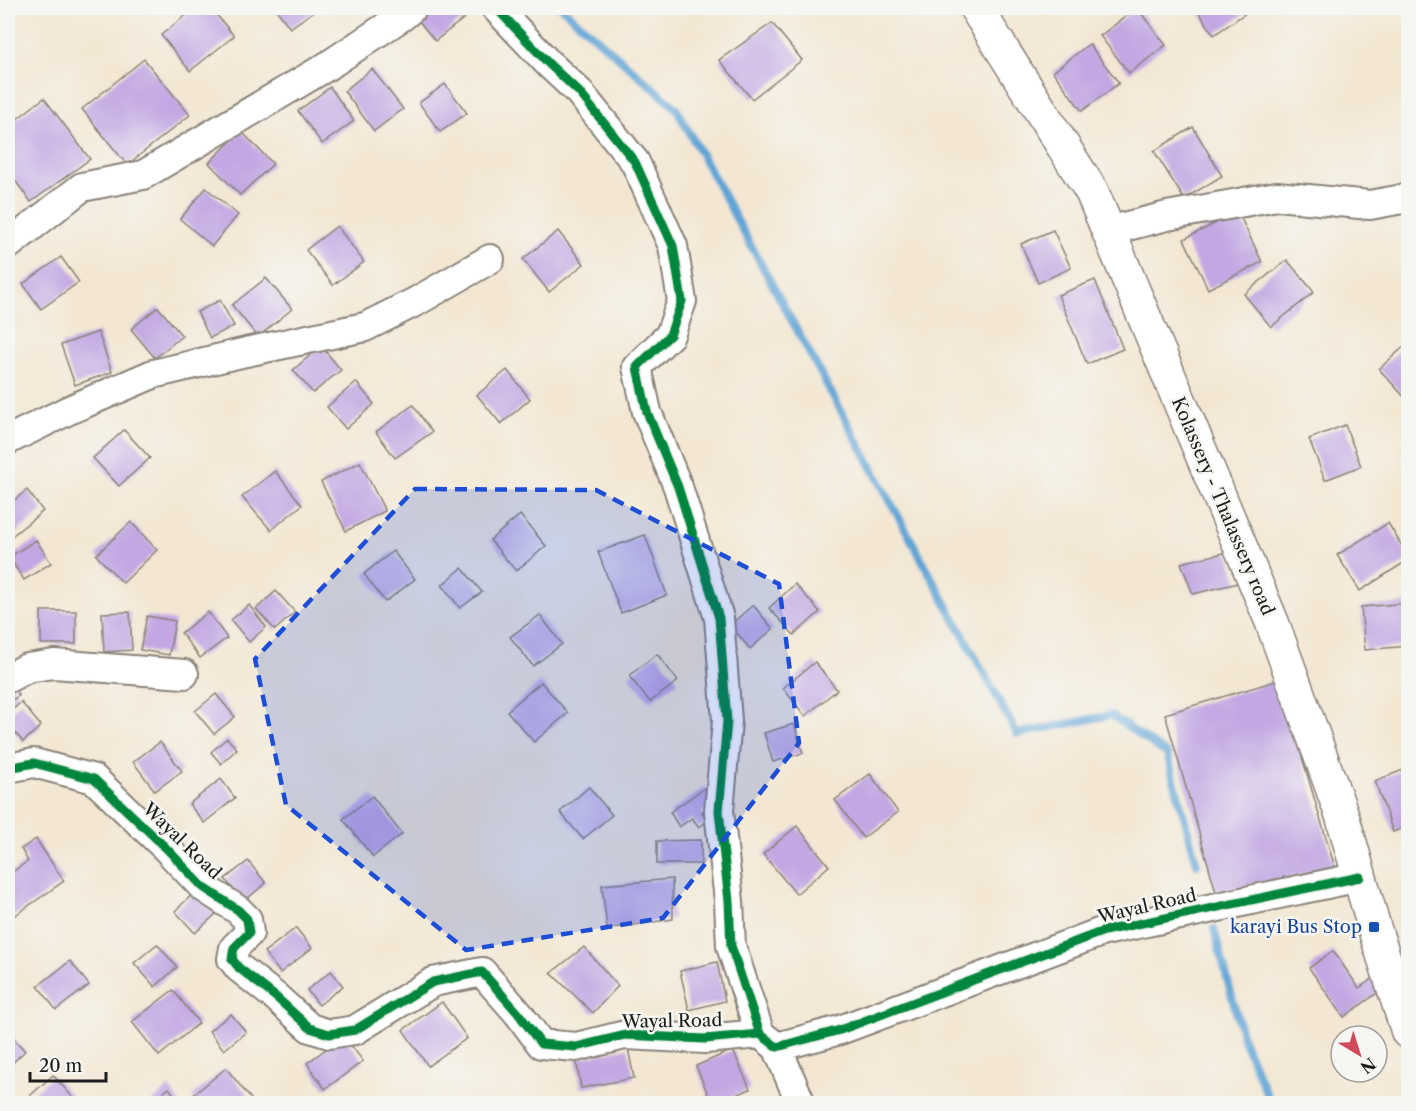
<svg xmlns="http://www.w3.org/2000/svg" width="1416" height="1111" viewBox="0 0 1416 1111" font-family="'Libre Caslon Text',serif">
<rect width="100%" height="100%" fill="#f6f6f2"/>
<filter id="ink" filterUnits="userSpaceOnUse"><feTurbulence type="fractalNoise" baseFrequency=".0167" numOctaves="2"/><feDisplacementMap in="SourceGraphic" scale="12" xChannelSelector="R" yChannelSelector="G"/><feConvolveMatrix kernelMatrix="1 2 1 2 8 2 1 2 1" color-interpolation-filters="sRGB"/></filter>
<filter id="wash" filterUnits="userSpaceOnUse"><feTurbulence type="fractalNoise" baseFrequency=".008" numOctaves="4" result="noise"/><feDisplacementMap in="SourceGraphic" scale="24" xChannelSelector="R" yChannelSelector="G"/><feGaussianBlur stdDeviation="1.35" result="paint"/><feColorMatrix in="noise" values="0 0 0 0 0 0 0 0 0 0 0 0 0 0 0 0 0 1.4 0 .05"/><feComposite in="paint" operator="in"/></filter>
<g filter="url(#wash)">
<rect width="100%" height="100%" fill="#f3e7d3"/>
<g fill="none" stroke-linecap="round" stroke-linejoin="round">
<!-- stream -->
<g stroke="#60a4d5" stroke-width="8">
<path d="M562 8 676 108 1017 734 1111 715 1167 754 1197 864"/>
<path d="M1214 929 1244 1042 1271 1104"/>
</g>
</g>
<g id="blocks">
<!-- building -->
<g fill="#c2a7e3">
<path d="M195 8H211L234 36 190 71 161 35Z"/>
<path d="M275 8H319L290 28Z"/>
<path d="M423 8H477L435 41 414 15Z"/>
<path d="M1137 8 1166 45 1129 73 1100 36Z"/>
<path d="M1196 8H1244L1247 12 1214 35Z"/>
<path d="M772 23 802 60 752 99 719 60Z"/>
<path d="M1089 44 1119 83 1082 111 1053 72Z"/>
<path d="M144 59 190 115 127 165 82 109Z"/>
<path d="M372 69 403 109 374 131 344 91Z"/>
<path d="M445 84 467 113 440 132 419 103Z"/>
<path d="M330 87 354 121 322 144 298 111Z"/>
<path d="M44 98 90 159 31 202 8 171V126Z"/>
<path d="M1193 127 1222 176 1184 199 1154 151Z"/>
<path d="M241 131 273 164 240 195 209 163Z"/>
<path d="M206 188 238 215 212 246 180 219Z"/>
<path d="M1238 212 1262 262 1208 289 1184 239Z"/>
<path d="M337 226 364 262 333 285 306 250Z"/>
<path d="M1053 230 1071 268 1038 283 1021 244Z"/>
<path d="M558 231 584 264 549 292 523 259Z"/>
<path d="M61 257 79 282 41 309 23 284Z"/>
<path d="M1287 260 1314 292 1271 327 1244 294Z"/>
<path d="M266 278 292 309 258 337 232 305Z"/>
<path d="M1095 280 1123 349 1087 364 1058 295Z"/>
<path d="M220 300 234 326 210 338 197 312Z"/>
<path d="M158 307 182 336 155 358 131 329Z"/>
<path d="M98 332 112 372 75 385 61 345Z"/>
<path d="M1408 343V401L1379 369Z"/>
<path d="M321 346 341 370 313 393 293 370Z"/>
<path d="M507 370 530 399 501 424 477 395Z"/>
<path d="M356 382 374 404 346 429 327 407Z"/>
<path d="M413 405 432 432 395 458 376 432Z"/>
<path d="M1345 425 1361 466 1325 480 1309 439Z"/>
<path d="M124 430 150 458 119 486 93 458Z"/>
<path d="M360 462 385 511 346 531 321 482Z"/>
<path d="M275 471 302 505 271 530 242 497Z"/>
<path d="M27 490 43 511 8 539V505Z"/>
<path d="M520 515 546 546 516 571 490 540Z"/>
<path d="M131 522 157 550 123 583 96 555Z"/>
<path d="M1388 523 1408 556V560L1360 591 1337 555Z"/>
<path d="M645 535 667 595 621 613 598 552Z"/>
<path d="M36 540 51 563 24 580 9 557Z"/>
<path d="M393 551 415 579 385 602 364 574Z"/>
<path d="M1228 552 1238 583 1193 594 1181 563Z"/>
<path d="M462 568 482 592 460 608 442 585Z"/>
<path d="M795 584 820 612 794 635 769 608Z"/>
<path d="M276 591 295 612 275 630 256 609Z"/>
<path d="M1408 603V646L1365 650 1361 607Z"/>
<path d="M249 605 266 627 249 642 231 620Z"/>
<path d="M753 605 773 629 750 649 730 625Z"/>
<rect x="41" y="611" width="35" height="33"/>
<path d="M130 612 132 650 104 652 102 613Z"/>
<path d="M208 612 227 638 200 658 181 633Z"/>
<path d="M540 615 562 644 533 666 510 637Z"/>
<path d="M147 616 175 621 169 655 140 650Z"/>
<path d="M657 654 678 681 650 702 629 676Z"/>
<path d="M815 662 837 690 805 716 783 688Z"/>
<path d="M1279 680 1335 868 1216 892 1165 714Z"/>
<path d="M11 682 19 696 8 702V684Z"/>
<path d="M541 682 568 713 534 742 507 711Z"/>
<path d="M216 694 235 717 214 734 195 711Z"/>
<path d="M21 702 41 726 23 742 8 724V714Z"/>
<path d="M794 724 803 753 773 762 764 733Z"/>
<path d="M227 738 237 749 221 764 211 752Z"/>
<path d="M160 742 182 771 155 791 133 762Z"/>
<path d="M1408 768V826L1393 832 1375 781Z"/>
<path d="M870 774 898 812 863 838 835 800Z"/>
<path d="M221 779 235 798 204 823 189 804Z"/>
<path d="M589 787 612 815 583 839 560 812Z"/>
<path d="M706 787 717 802 702 812 708 821 699 827 692 818 679 827 670 812Z"/>
<path d="M372 796 402 834 373 857 343 819Z"/>
<path d="M797 826 829 866 796 894 763 854Z"/>
<path d="M36 839 64 881 14 916 8 906V875L28 861 21 849Z"/>
<path d="M701 840V864H657V841Z"/>
<path d="M248 861 266 883 243 902 225 879Z"/>
<path d="M672 879 673 919 607 929 602 885Z"/>
<path d="M195 892 216 914 195 933 175 911Z"/>
<path d="M296 928 312 948 280 973 264 952Z"/>
<path d="M157 944 177 967 155 987 134 963Z"/>
<path d="M584 947 618 986 593 1013 551 973Z"/>
<path d="M1333 951 1359 988 1375 977 1384 988 1344 1017 1309 968Z"/>
<path d="M70 961 89 985 56 1010 38 986Z"/>
<path d="M717 962 725 1001 689 1010 680 971Z"/>
<path d="M331 971 343 986 319 1005 307 990Z"/>
<path d="M173 990 199 1023 159 1056 132 1022Z"/>
<path d="M442 1002 467 1038 428 1066 403 1030Z"/>
<path d="M231 1014 246 1032 224 1050 209 1031Z"/>
<path d="M8 1032 25 1051 8 1067Z"/>
<path d="M344 1036 363 1061 325 1089 307 1063Z"/>
<path d="M628 1048 634 1078 581 1088 576 1059Z"/>
<path d="M733 1050 750 1089 716 1104H712L696 1066Z"/>
<path d="M226 1068 255 1104H198L192 1096Z"/>
<path d="M53 1075 76 1101 74 1104H21Z"/>
<path d="M169 1088 181 1104H149Z"/>
</g>
</g>
</g>
<g filter="url(#ink)">
<use href="#blocks" fill-opacity="0" stroke="#888278" stroke-width="1.5"/>
<g fill="none" stroke-linecap="round" stroke-linejoin="round">
<defs>
<g id="minor">
<path d="M496 8 549 64 579 92 635 162 673 246 682 301 670 335 637 367 647 412 678 487 719 618 727 721 719 811 729 901 731 946 760 1034"/>
<path d="M1108 231 1167 216 1277 196 1370 205 1408 198"/>
<path d="M8 245 82 187 143 175 326 67 404 15 412 8"/>
<path d="M8 440 69 410 153 374 246 352 365 327 417 301 490 259"/>
<path d="M8 678 27 668 54 664 184 674"/>
<path d="M8 768 34 763 94 779 167 849 203 887 238 910 247 919 249 933 234 948 232 959 239 968 277 998 310 1028 329 1034 355 1030 433 982 482 972 518 1013 541 1044 576 1047 625 1035 705 1039 760 1034 777 1047 840 1030 1104 931 1360 877"/>
<path d="M777 1047 801 1104"/>
</g>
<path id="major" d="M976 8 1092 192 1272 622 1342 815 1374 927 1408 1032"/>
</defs>
<!-- minor casing -->
<use href="#minor" stroke="#888278" stroke-width="32"/>
<!-- major casing -->
<use href="#major" stroke="#888278" stroke-width="36"/>
<!-- minor -->
<use href="#minor" stroke="#fff" stroke-width="28"/>
<!-- major -->
<use href="#major" stroke="#fff" stroke-width="33"/>
<defs>
<g id="cycleway">
<path d="M496 8 549 64 579 92 635 162 673 246 682 301 670 335 637 367 647 412 678 487 719 618 727 721 719 811 729 901 731 946 760 1034"/>
<path d="M8 768 34 763 94 779 167 849 203 887 238 910 247 919 249 933 234 948 232 959 239 968 277 998 310 1028 329 1034 355 1030 433 982 482 972 518 1013 541 1044 576 1047 625 1035 705 1039 760 1034 777 1047 840 1030 1104 931 1360 877"/>
</g>
</defs>
<!-- cycleway casing -->
<use href="#cycleway" stroke="#f6f6f2" stroke-width="13"/>
<!-- cycleway -->
<use href="#cycleway" stroke="#00873e" stroke-width="9"/>
</g>
</g>
<!-- marked area -->
<path fill="#1d4ed8" fill-opacity="0.2" stroke="#1d4ed8" stroke-width="4.5" stroke-dasharray="12 8" stroke-linejoin="round" d="M415 489 596 490 779 584 799 743 663 918 466 950 286 805 255 659Z"/>
<!-- markers -->
<rect fill="#1a4fb4" stroke="#f6f6f2" stroke-width="2" x="1368" y="921" width="12" height="12" rx="3"/>
<g text-anchor="middle" dominant-baseline="central" stroke-width="5" stroke-linejoin="round" paint-order="stroke">
<!-- street labels -->
<g font-size="18" fill="#1c1c1c" stroke="#f6f6f2">
<text transform="translate(1223 506) rotate(67)">Kolassery - Thalassery road</text>
<text transform="translate(182 841) rotate(44)">Wayal Road</text>
<text transform="translate(1147 906) rotate(-13)">Wayal Road</text>
<text transform="translate(672 1021) rotate(-1)">Wayal Road</text>
</g>
<!-- transit labels -->
<g font-size="18" fill="#164399" stroke="#f6f6f2" text-anchor="end">
<text x="1362" y="927">karayi Bus Stop</text>
</g>
</g>
<!-- margin -->
<rect width="1416" height="1111" fill="none" stroke="#f6f6f2" stroke-width="30"/>
<!-- north arrow -->
<g transform="translate(1359 1054) rotate(142)"><circle r="28" fill="#f6f6f2" stroke="#9f9f9c" stroke-width="1.5"/>
<path d="M0-4.5L10 22L0 15L-10 22Z" fill="#d1495b"/>
<text y="-9" font-size="16" font-weight="bold" text-anchor="middle" fill="#1c1c1c">N</text>
</g>
<!-- scale -->
<path d="M30 1072v9h76v-9" fill="none" stroke="#1c1c1c" stroke-width="3"/>
<text x="39" y="1072" font-size="18" fill="#1c1c1c" stroke="#f6f6f2" stroke-width="4.5" paint-order="stroke">20 m</text>
</svg>
